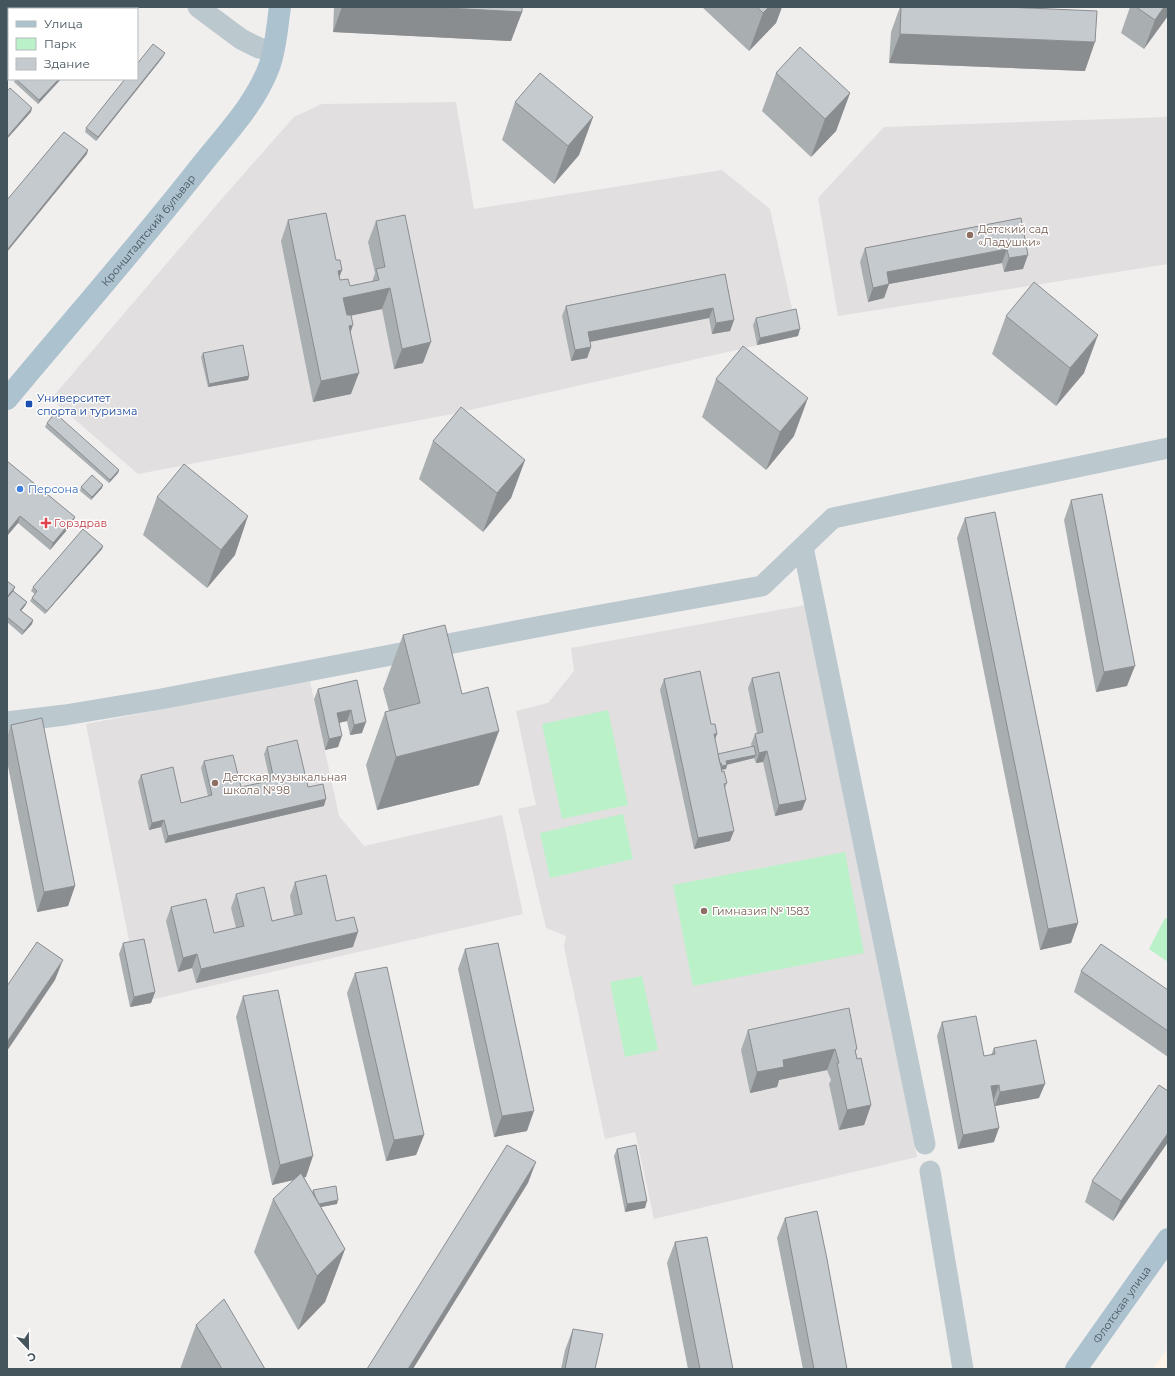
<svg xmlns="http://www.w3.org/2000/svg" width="1175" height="1376" viewBox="0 0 1175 1376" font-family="Montserrat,sans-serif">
<rect width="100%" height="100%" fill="#f1eeee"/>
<!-- commercial -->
<path fill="#fdf3e6" d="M1168 1348V1369H1153Z"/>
<!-- education -->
<g fill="#e2dfe1">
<path d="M456 102 474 209 722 170 770 209 798 336 457 413 138 474 51 399 226 194 294 117 322 104Z"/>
<path d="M1168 116V264L838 316 818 198 884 127 1166 117Z"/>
<path d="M805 605 917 1157 654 1219 635 1132 605 1139 564 947 566 936 546 928 518 809 536 805 516 711 548 703 574 671 571 648Z"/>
<path d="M310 681 339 816 364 846 502 815 523 914 150 1000 131 951 86 724Z"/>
</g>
<!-- green -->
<g fill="#baf1c8">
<path d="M608 710 628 805 562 819 542 724Z"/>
<path d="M623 814 633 859 550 878 540 833Z"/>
<path d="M845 852 864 953 693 986 673 885Z"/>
<path d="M1165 918 1168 919V962L1149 949Z"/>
<path d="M642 976 658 1050 625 1057 610 982Z"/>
</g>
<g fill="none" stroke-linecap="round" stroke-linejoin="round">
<!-- minor -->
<g stroke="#bbc8ce" stroke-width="21">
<path d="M198 7 241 39 259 48 273 51"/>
<path d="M803 547 925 1144"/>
<path d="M7 722 65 715 161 699 584 618 762 586 833 518 1168 448"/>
<path d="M930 1171 963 1369"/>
</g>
<!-- major -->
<g stroke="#acc2cf" stroke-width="22">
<path id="s1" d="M7 399C71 322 137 247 199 168 224 136 255 105 269 67 276 48 277 27 280 7"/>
<path id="s2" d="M1076 1369 1168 1239"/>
</g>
</g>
<!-- wall -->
<g fill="#a9aeb1">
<path d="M334 7H522V12L511 41 333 32Z"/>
<path d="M702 7H782L776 23 749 51Z"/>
<path d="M900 7H901L1085 71 889 63 891 32Z"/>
<path d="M1130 7H1168L1144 49 1121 33Z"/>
<path d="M163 57 96 141 85 132 86 128Z"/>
<path d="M776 73 850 93 836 131 811 157 762 111Z"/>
<path d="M15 79H61L38 104 14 82Z"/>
<path d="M515 102 593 117 579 155 554 184 502 140Z"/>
<path d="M1021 218 1023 269 1004 272 1002 263 889 284 884 298 868 302 860 262 865 248Z"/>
<path d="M288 220 336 260 342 270 339 277 340 280 350 286 372 282 375 273 368 242 376 221 423 363 394 369 382 309 351 315 350 332 351 394 313 402 281 241Z"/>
<path d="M725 274 734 320 730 331 712 334 709 318 590 342 591 347 587 358 571 361 562 316 566 306Z"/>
<path d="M1006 316 1084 373 1056 406 992 354Z"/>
<path d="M756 318 798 336 757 345 753 325Z"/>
<path d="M203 353 249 376 248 380 208 387 201 357Z"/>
<path d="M716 379 794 436 766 470 702 417Z"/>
<path d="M47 423 119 470 118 473 109 483 45 427Z"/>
<path d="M433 441 525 460 511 498 483 532 419 479Z"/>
<path d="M7 461 75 517 72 524 50 550 18 523 7 536Z"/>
<path d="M81 487 102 488 91 500 80 491Z"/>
<path d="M157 497 235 555 207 588 143 535Z"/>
<path d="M1071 500 1127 686 1096 692 1064 520Z"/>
<path d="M965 518 1078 923 1071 943 1040 950 957 538Z"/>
<path d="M103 546 102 549 45 614 30 601 32 598 35 594 31 591 33 587Z"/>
<path d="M7 581 15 587 13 591 27 602 25 606 21 611 33 620 32 624 22 635 7 622Z"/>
<path d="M403 635 462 694 479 785 377 810 366 765 385 712 389 711 383 689Z"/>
<path d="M752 678 802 810 775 816 763 762 756 763 754 758 727 765 726 769 721 770 727 783 725 788 730 841 694 849 660 690 664 679 711 724 717 734 715 739 718 754 752 747 751 744 755 734 757 733 748 688Z"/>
<path d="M357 680 362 733 350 735 347 721 339 723 338 747 325 750 314 699 318 689Z"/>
<path d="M11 725 75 886 68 906 37 912 7 761V737Z"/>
<path d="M267 747 308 787 324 806 165 843 161 827 149 830 138 782 141 775 181 803 208 796 201 768 204 761 241 787 270 781 264 754Z"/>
<path d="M295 882 336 921 353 947 196 983 192 968 178 972 166 921 171 907 214 933 236 928 231 908 236 894 272 921 294 916 290 896Z"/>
<path d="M123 943 155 992 151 1003 130 1007 119 954Z"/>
<path d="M465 949 527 1131 494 1137 458 969Z"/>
<path d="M1081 971 1168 990V1057L1074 992Z"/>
<path d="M355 973 424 1135 416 1155 386 1161 347 993Z"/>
<path d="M243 996 306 1177H304L312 1193 313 1190 337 1204 321 1207 345 1249 325 1302 298 1330 254 1252 273 1199 294 1180 272 1185 236 1017Z"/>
<path d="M942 1022 984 1056 991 1055 994 1048 1039 1098 995 1106 994 1099V1142L958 1149 937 1036Z"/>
<path d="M748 1030 856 1054 871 1105 864 1125 839 1130 829 1084 831 1080 827 1070 779 1080 777 1087 750 1093 741 1050Z"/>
<path d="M1168 1091V1142L1113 1221 1085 1202 1092 1181Z"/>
<path d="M617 1149 645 1208 625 1212 614 1156Z"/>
<path d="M785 1218 847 1369H803L777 1238Z"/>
<path d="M675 1242 733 1369H688L667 1263Z"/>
<path d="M196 1325 265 1369H180Z"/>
<path d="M573 1329 595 1369H561L565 1350Z"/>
</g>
<!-- shaded-wall -->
<g fill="#8a8d90">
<path d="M342 7H427L522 12 511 41 333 32Z"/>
<path d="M769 7H782L776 23 749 51 763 13Z"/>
<path d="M1164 7H1168V16L1144 49 1155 20Z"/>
<path d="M900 34 1095 42 1085 71 889 63Z"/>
<path d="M165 53 163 57 96 141 98 137Z"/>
<path d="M59 79H61L38 104 39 100Z"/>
<path d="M850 93 836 131 811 157 825 119Z"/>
<path d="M32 108 31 112 7 139V137Z"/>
<path d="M593 117 579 155 554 184 568 146Z"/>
<path d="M88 150 87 154 7 252V250Z"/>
<path d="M1007 249 1002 263 889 284 884 298 868 302 873 288 887 272Z"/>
<path d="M1028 255 1023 269 1004 272 1009 258Z"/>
<path d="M342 270 334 291 338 271Z"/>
<path d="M390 288 382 309 336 319 343 298Z"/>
<path d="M713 308 709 318 584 343 588 332Z"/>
<path d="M734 320 730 331 712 334 716 323Z"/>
<path d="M353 325 346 346 349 326Z"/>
<path d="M800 329 798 336 757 345 760 338Z"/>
<path d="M1098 335 1084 373 1056 406 1070 368Z"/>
<path d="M431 342 423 363 394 369 402 349Z"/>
<path d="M591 347 587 358 571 361 575 350Z"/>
<path d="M359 373 351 394 313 402 321 381Z"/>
<path d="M249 376 248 380 208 387 209 384Z"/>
<path d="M808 398 794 436 766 470 780 432Z"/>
<path d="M525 460 511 498 483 532 497 493Z"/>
<path d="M119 470 118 473 109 483 110 480Z"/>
<path d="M103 485 102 488 91 500 92 497Z"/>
<path d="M20 516 18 523 7 536V532Z"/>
<path d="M248 516 235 555 207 588 221 550Z"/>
<path d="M75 517 72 524 50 550 53 543Z"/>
<path d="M103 546 102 549 45 614 47 611Z"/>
<path d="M15 587 12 595 7 601V597Z"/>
<path d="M27 602 25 606 19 613 20 610Z"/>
<path d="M33 620 32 624 22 635 24 631Z"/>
<path d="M1135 666 1127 686 1096 692 1104 672Z"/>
<path d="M351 710 347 721 333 724 337 713Z"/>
<path d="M366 722 362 733 350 735 354 725Z"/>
<path d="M499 731 479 785 377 810 396 757Z"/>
<path d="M714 734H717L713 744Z"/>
<path d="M342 736 338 747 325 750 329 739Z"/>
<path d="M767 751 763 762 756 763 759 753Z"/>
<path d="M756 755 754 758 725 765 726 761Z"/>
<path d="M727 765 726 769 720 770 722 766Z"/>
<path d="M326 799 324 806 165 843 168 836Z"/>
<path d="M806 800 802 810 775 816 779 805Z"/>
<path d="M164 820 161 827 149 830 152 823Z"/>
<path d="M734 831 730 841 694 849 698 838Z"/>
<path d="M75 886 68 906 37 912 44 892Z"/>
<path d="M1078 923 1071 943 1040 950 1048 929Z"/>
<path d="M358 932 353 947 196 983 201 969Z"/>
<path d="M197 954 192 968 178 972 183 958Z"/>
<path d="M63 960 55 980 7 1051V1042Z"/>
<path d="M155 992 151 1003 130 1007 134 997Z"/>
<path d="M835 1049 827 1070 779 1080 777 1087 750 1093 757 1072 783 1060Z"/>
<path d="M1045 1084 1039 1098 995 1106 1000 1092Z"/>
<path d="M999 1085 994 1099 986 1100 991 1086Z"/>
<path d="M871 1105 864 1125 839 1130 847 1110Z"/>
<path d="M534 1111 527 1131 494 1137 502 1116Z"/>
<path d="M999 1128 994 1142 958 1149 963 1135Z"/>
<path d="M1168 1133V1142L1113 1221 1121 1201Z"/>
<path d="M424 1135 416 1155 386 1161 394 1140Z"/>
<path d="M313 1156 306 1177 272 1185 280 1165Z"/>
<path d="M536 1162 528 1183 413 1369H408Z"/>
<path d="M338 1200 337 1204 315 1208 316 1205Z"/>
<path d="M647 1201 645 1208 625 1212 627 1204Z"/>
<path d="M345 1249 325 1302 298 1330 317 1276Z"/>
</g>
<!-- building -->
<g fill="#c5cace" stroke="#8a8d90">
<path d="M100 7H111L114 9H98Z"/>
<path d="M427 7H522V12Z"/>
<path d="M757 7H769L763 13Z"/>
<path d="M901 7H1005L1097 11 1095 42 900 34Z"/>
<path d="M1136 7H1164L1155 20Z"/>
<path d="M153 44 165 53 98 137 86 128 125 79H137V64Z"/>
<path d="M800 47 850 93 825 119 776 73Z"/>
<path d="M540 73 593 117 568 146 515 102Z"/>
<path d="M16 79H59L39 100Z"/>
<path d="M10 88 32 108 7 137V91Z"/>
<path d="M64 132 88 150 7 250V200Z"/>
<path d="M326 213 336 260H340L342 270 338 271 340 280 348 279 350 286 379 280 376 269 385 267 376 221 405 215 431 342 402 349 390 288 343 298 347 315H351L353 325 349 326 359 373 321 381 288 220Z"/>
<path d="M1021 218 1028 255 1009 258 1007 249 887 272 889 284 873 288 865 248Z"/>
<path d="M725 274 734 320 716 323 713 308 588 332 591 347 575 350 566 306Z"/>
<path d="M1034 282 1098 335 1070 368 1006 316Z"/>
<path d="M796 309 800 329 760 338 756 318Z"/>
<path d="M243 345 249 376 209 384 203 353Z"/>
<path d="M743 346 808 398 780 432 716 379Z"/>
<path d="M461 407 525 460 497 493 433 441Z"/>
<path d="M55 413 119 470 110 480 47 423Z"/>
<path d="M7 461 75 517 53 543 20 516 7 532Z"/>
<path d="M184 464 248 516 221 550 157 497Z"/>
<path d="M92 475 103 485 92 497 81 487Z"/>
<path d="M1102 494 1135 666 1104 672 1071 500Z"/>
<path d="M995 512 1078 923 1048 929 965 518Z"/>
<path d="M83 529 103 546 47 611 32 598 37 591 33 587Z"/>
<path d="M7 581 15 587 7 597Z"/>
<path d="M13 591 27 602 20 610 33 620 24 631 7 617V598Z"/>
<path d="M445 625 462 694 488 687 499 731 396 757 385 712 420 703 403 635Z"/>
<path d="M700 671 711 724H715L717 734H714L722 772 724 771 727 783 724 784 734 831 698 838 664 679Z"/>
<path d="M779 672 806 800 779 805 767 751 759 753 755 734 763 732 752 678Z"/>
<path d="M357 680 366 722 354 725 351 710 337 713 342 736 329 739 318 689Z"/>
<path d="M42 718 75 886 44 892 11 725Z"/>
<path d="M297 740 308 787 323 784 326 799 168 836 164 820 152 823 141 775 173 767 181 803 212 795 204 761 233 755 241 787 274 780 267 747Z"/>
<path d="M754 746 756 755 726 761 727 765 722 766 721 763H720L718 754Z"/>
<path d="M326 875 336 921 354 917 358 932 201 969 197 954 183 958 171 907 206 899 214 933 244 926 236 894 264 887 272 921 302 914 295 882Z"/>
<path d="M144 939 155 992 134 997 123 943Z"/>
<path d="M37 942 63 960 7 1042V986Z"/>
<path d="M498 943 534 1111 502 1116 465 949Z"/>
<path d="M1101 944 1168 990V1031L1081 971Z"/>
<path d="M387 967 424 1135 394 1140 355 973Z"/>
<path d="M278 990 313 1156 280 1165 243 996Z"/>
<path d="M849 1008 857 1049 855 1050 857 1059 861 1058 871 1105 847 1110 837 1063H839L835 1049 783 1060 784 1067 757 1072 748 1030Z"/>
<path d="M976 1016 984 1056 995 1054 994 1048 1036 1040 1045 1084 1000 1092 999 1085 991 1086 999 1128 963 1135 942 1022Z"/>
<path d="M1159 1085 1168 1091V1133L1121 1201 1092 1181Z"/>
<path d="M507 1145 536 1162 408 1369H367Z"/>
<path d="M636 1145 647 1201 627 1204 617 1149Z"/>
<path d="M301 1173 345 1249 317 1276 273 1199Z"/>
<path d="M336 1186 338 1200 319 1204 315 1196 313 1190Z"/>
<path d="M817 1211 827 1259 847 1369H814L785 1218Z"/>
<path d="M707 1237 733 1369H700L675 1242Z"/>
<path d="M224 1299 265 1369H222L196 1325Z"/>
<path d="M573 1329 603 1334 595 1369H565Z"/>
</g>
<!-- markers -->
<g fill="#8d6e63" stroke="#fff" stroke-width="1.5">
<circle cx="970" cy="235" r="4"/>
<circle cx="215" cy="783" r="4"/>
<circle cx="704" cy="911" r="4"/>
</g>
<rect fill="#1a4fb4" stroke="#fff" stroke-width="1.5" x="25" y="400" width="8" height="8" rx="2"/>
<circle fill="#3f7fe0" stroke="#fff" stroke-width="1.5" cx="20" cy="489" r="4"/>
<path fill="#e0444e" stroke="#fff" stroke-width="1.5" d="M44 517h4v4h4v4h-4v4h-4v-4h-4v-4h4z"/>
<g text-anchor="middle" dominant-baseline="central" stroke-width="3" stroke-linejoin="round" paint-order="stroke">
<!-- education labels -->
<g font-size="11" fill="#785e54" stroke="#fff" text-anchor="start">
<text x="978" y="229">Детский сад<tspan x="978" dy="13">«Ладушки»</tspan></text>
<text x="223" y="777">Детская музыкальная<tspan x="223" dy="13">школа №98</tspan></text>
<text x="712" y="911">Гимназия № 1583</text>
</g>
<!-- street labels -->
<g font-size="11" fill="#45555d" stroke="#fff">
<text stroke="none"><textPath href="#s1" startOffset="220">Кронштадтский бульвар</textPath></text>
<text stroke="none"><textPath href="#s2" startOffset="79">Флотская улица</textPath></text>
</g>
<!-- transit labels -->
<g font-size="11" fill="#164399" stroke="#fff" text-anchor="start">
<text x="37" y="398">Университет<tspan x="37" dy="13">спорта и туризма</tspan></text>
</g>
<!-- shop labels -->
<g font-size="11" fill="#366cbe" stroke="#fff" text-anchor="start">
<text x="28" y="489">Персона</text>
</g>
<!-- health labels -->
<g font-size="11" fill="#be3a42" stroke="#fff" text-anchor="start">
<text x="54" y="523">Горздрав</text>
</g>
</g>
<!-- border -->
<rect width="1175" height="1376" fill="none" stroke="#45555d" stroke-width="16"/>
<!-- legend -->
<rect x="8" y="8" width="130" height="72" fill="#ffffff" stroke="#b5bbbe"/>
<rect x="16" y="21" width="20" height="6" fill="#acc2cf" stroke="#b5bbbe"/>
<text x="44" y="28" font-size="12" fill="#45555d">Улица</text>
<rect x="16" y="38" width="20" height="12" fill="#baf1c8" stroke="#b5bbbe"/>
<text x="44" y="48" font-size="12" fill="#45555d">Парк</text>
<rect x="16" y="58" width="20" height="12" fill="#c5cace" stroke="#b5bbbe"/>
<text x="44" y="68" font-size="12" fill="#45555d">Здание</text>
<!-- north arrow -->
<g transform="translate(28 1348) rotate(158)" stroke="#ffffff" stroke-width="3" paint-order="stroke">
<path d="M0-3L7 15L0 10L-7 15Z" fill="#45555d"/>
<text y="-6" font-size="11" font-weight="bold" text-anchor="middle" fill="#45555d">С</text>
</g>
</svg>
